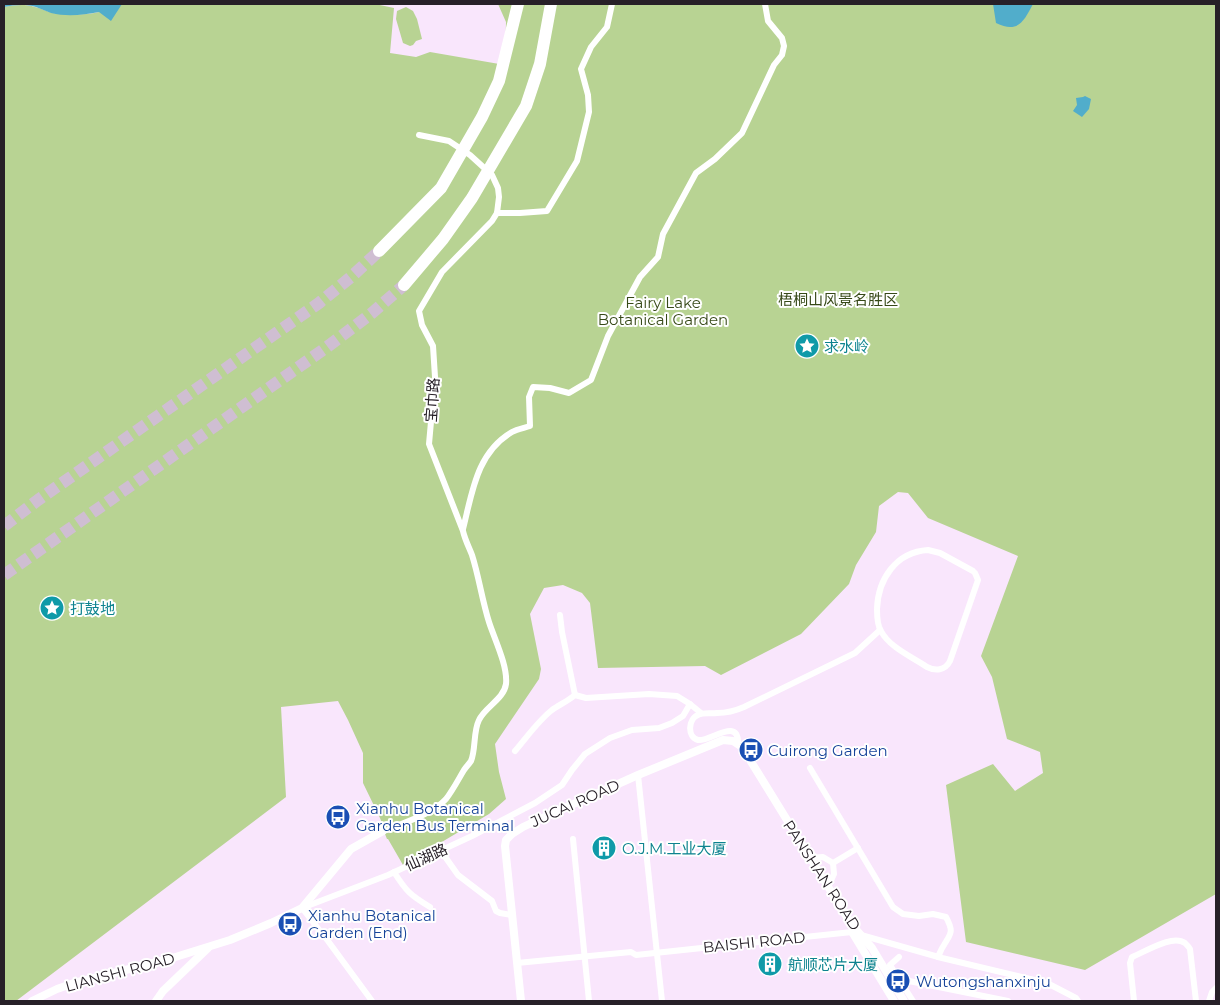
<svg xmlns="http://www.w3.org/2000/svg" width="1220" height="1005" viewBox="0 0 1220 1005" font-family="Montserrat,'Noto Sans SC',sans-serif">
<rect width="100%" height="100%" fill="#f9e6fc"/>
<!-- green -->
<g fill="#b8d393">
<path d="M122 4H375L394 8 390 53 416 57 430 52 505 65 506 22 498 4H1216V894L1085 970 966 942 946 785 993 764 1015 791 1043 773 1040 752 1007 739 992 677 981 656 1018 556 928 518 908 493 898 492 879 506 876 532 856 565 849 584 801 634 721 675 705 666 598 668 590 603 582 593 563 585 544 588 530 614 541 669 539 679 495 744 499 772 506 799 489 814 403 865 388 839H387L381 824 382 823 380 818 363 783V753L348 720 338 701 281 707 286 797 16 1001H4V7C14 5 25 4 35 7 41 8 47 12 53 13 76 16 101 15 122 4Z"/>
<path d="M406 7 413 11 417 19 422 39 416 41 413 45 410 46 403 43 396 19 397 11Z"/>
</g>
<!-- water -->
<g fill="#51adcb">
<path d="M4 4H122L111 21 99 12C83 15 67 17 51 13 46 11 41 9 36 7 26 4 14 5 4 7Z"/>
<path d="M993 4H1033C1024 21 1018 34 996 23Z"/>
<path d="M1085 96 1091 99 1089 109 1082 117 1073 111 1077 105 1076 98 1083 97Z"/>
</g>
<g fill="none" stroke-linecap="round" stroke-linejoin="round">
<!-- motorway-tunnel -->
<g stroke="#cfbed2" stroke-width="12" stroke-dasharray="12 6" stroke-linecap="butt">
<path d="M4 526 38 500 319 303 351 277 379 251"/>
<path d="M4 575 327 347 372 313 404 285"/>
</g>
<!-- minor -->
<g stroke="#fff" stroke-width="6">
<path d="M497 213H520L547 211 577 161 589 112 588 95 581 69 591 47 607 27 612 4"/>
<path d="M463 529C472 494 476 453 512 432 517 429 524 428 530 426L529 397 533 387 550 388 569 393 591 380 608 336 640 277 658 257 663 234 696 173 715 159 742 133 774 65 782 55 784 46 782 38 768 21 765 4"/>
<path d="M928 550 940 553 973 571 975 573 978 580 950 661C945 671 935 671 927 667 912 657 889 647 881 631 877 625 877 616 877 609 878 579 896 552 928 550Z"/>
<path d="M560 615 562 632 575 695"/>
<path d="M575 695 586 698 649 694 677 696 690 704 701 713"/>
<path d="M738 744C739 716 710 742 698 740 687 737 688 719 698 715 703 712 711 714 717 713 727 713 735 711 744 707L855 653 880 630"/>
<path d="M515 751C527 737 538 721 552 710 559 705 568 701 575 695"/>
<path d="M810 768 893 907 903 914 919 916 933 914 946 917C954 932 951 933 944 945 941 949 940 953 938 957"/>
<path d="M638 775 662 1001"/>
<path d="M389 829C408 821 432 814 446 799 453 790 458 780 464 770 466 767 469 764 471 761 476 749 473 732 479 720 485 707 504 699 506 684 508 666 494 638 489 622 482 600 479 577 472 555 469 547 465 540 463 531L429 444 435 377 433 346 422 325 419 311 442 272 492 221 497 213 499 197 498 188 492 175 470 155 449 141 419 135"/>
<path d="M573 839 589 1001"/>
<path d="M441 851 458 875 492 901 496 911 500 913 512 915"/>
<path d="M810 858 823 857 833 863 834 874 828 887"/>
<path d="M833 863 858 848"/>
<path d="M394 872C406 891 410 895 430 907"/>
<path d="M861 935 942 958 1047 983 1076 998 1078 1001"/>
<path d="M899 957 890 965 913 1001"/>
<path d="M517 963 631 952 636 955 852 932"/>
<path d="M899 979 1008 1001"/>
<path d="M372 1001 328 941 302 908 388 875 472 836 535 803 562 785 572 770 585 754 610 738 632 730 659 728 672 723 683 716 690 704"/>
<path d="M1134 1001 1130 963 1132 957C1145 952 1172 934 1185 943 1186 944 1189 947 1190 949L1196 1001"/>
<path d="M1209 1001 1212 992 1216 988"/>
</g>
<!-- tertiary -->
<g stroke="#fff" stroke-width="8">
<path d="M852 932 894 1001"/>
<path d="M32 1001 57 989 74 983 169 959 230 940 271 923 302 908 351 849 383 831"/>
<path d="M156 1001 163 991 208 948"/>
<path d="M521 1001 505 846 506 840 512 834 523 827 540 819 638 775 723 740 733 741 742 747 851 924 872 948 904 1001"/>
</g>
<!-- motorway -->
<g stroke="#fff" stroke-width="12">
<path d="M379 251 441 188 482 117 499 81 518 4"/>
<path d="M404 285 443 239 472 198 526 106 540 64 551 4"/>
</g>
</g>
<!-- icons -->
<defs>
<symbol id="sight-disc" viewBox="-11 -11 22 22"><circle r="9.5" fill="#0f9aa8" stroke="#fff"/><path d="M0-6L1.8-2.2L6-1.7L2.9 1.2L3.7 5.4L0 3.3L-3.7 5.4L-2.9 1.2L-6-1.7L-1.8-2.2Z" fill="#fff"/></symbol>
<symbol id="bus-disc" viewBox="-11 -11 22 22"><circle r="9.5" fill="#1a4fb4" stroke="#fff"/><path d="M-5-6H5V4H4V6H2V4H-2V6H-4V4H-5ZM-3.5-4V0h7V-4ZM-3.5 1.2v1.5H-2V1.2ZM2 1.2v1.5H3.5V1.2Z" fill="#fff"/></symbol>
<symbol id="building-disc" viewBox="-11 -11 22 22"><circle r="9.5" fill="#0f9aa8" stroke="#fff"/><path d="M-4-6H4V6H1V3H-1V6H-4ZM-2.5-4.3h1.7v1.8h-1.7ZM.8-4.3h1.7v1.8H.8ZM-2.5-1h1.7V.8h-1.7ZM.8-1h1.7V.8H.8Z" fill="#fff"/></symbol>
</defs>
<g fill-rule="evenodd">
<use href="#sight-disc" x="793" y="332" width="28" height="28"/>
<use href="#sight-disc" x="38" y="594" width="28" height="28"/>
<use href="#bus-disc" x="737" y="736" width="28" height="28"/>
<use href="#bus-disc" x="324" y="803" width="28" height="28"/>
<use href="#building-disc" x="590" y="834" width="28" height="28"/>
<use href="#bus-disc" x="276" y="910" width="28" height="28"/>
<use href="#building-disc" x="756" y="950" width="28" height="28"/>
<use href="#bus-disc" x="884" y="967" width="28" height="28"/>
</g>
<g text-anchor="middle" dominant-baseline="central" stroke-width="4" stroke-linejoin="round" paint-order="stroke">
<!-- park labels -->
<g font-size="15" fill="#374918" stroke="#fff">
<text x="838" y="299">梧桐山风景名胜区</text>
<text x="663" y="302">Fairy Lake<tspan x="663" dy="17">Botanical Garden</tspan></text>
</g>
<!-- culture labels -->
<g font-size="15" fill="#0d838f" stroke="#fff" text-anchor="start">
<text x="824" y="346">求水岭</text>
<text x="70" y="608">打鼓地</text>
<text x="622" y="848">O.J.M.工业大厦</text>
<text x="788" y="964">航顺芯片大厦</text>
</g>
<!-- street labels -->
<g font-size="15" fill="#272028" stroke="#fff">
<text transform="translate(432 400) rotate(-86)">宝巾路</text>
<text transform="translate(575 803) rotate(-24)">JUCAI ROAD</text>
<text transform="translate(426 857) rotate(-24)">仙湖路</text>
<text transform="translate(822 875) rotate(57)">PANSHAN ROAD</text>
<text transform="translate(754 942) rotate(-6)">BAISHI ROAD</text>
<text transform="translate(120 972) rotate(-15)">LIANSHI ROAD</text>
</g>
<!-- transit labels -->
<g font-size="15" fill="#164399" stroke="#fff" text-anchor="start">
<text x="768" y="750">Cuirong Garden</text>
<text x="356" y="808">Xianhu Botanical<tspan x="356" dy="17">Garden Bus Terminal</tspan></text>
<text x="308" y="915">Xianhu Botanical<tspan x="308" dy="17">Garden (End)</tspan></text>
<text x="916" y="981">Wutongshanxinju</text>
</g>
</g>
<!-- border -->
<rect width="1220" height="1005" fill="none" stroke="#272028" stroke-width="10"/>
</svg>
